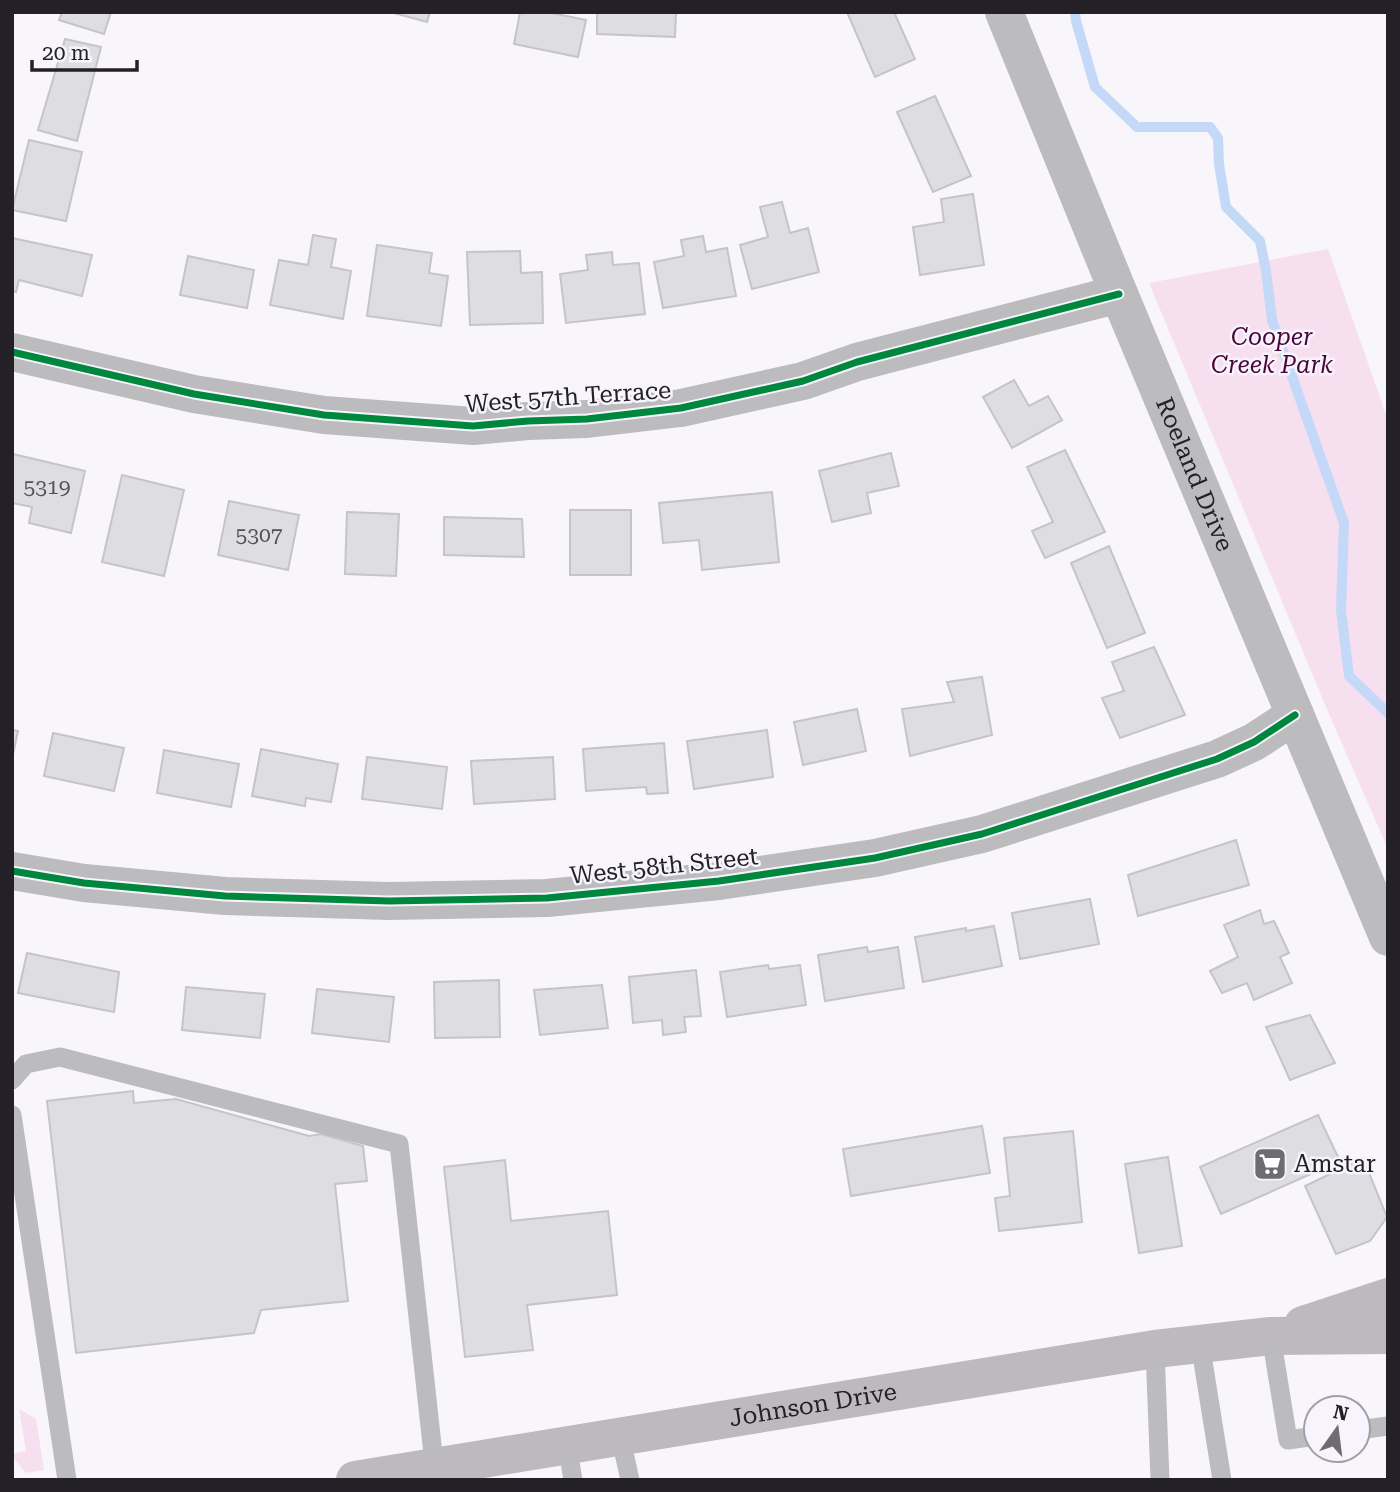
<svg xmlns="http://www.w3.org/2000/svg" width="1400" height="1492" viewBox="0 0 1400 1492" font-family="'Roboto Serif',serif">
<rect width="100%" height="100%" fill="#f8f6fb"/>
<!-- green -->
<g fill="#f6dfee">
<path d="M1328 249 1388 420V849L1329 714 1149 283Z"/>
<path d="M19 1409 36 1419 44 1470 26 1473 12 1456V1454L26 1451Z"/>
</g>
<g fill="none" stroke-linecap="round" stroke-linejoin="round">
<!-- stream -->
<path stroke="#c4d8f8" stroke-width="10" d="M1075 12 1076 21 1095 87 1137 127H1210L1218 138 1219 164 1226 207 1260 241 1266 271 1272 320 1344 523 1341 610 1349 676 1388 713"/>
</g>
<!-- building -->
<g fill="#dedee2" stroke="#c4c4c9" stroke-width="2">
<path d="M62 12H111L104 34 59 20Z"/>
<path d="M390 12H430L427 22Z"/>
<path d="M520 12H547L586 20 578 57 514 44Z"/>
<path d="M597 12H676L675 37 597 34Z"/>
<path d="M847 12H894L915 59 875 77Z"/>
<path d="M65 39 101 47 77 141 38 130Z"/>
<path d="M935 96 971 176 933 192 897 112Z"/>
<path d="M29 140 82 152 66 221 12 210Z"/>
<path d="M973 194 984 265 920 275 913 227 944 222 941 199Z"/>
<path d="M782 202 790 233 808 228 819 272 752 289 740 245 768 237 760 207Z"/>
<path d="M313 235 336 239 331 267 351 271 343 319 270 305 279 260 308 265Z"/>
<path d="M703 236 706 252 727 248 736 296 663 308 654 262 684 256 681 240Z"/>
<path d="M12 238 92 255 82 296 19 280 16 292 12 291Z"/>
<path d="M377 245 432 253 429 273 448 276 441 326 367 316Z"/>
<path d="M520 251 521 273 542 272 543 323 470 325 467 252Z"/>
<path d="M612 252 613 265 639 263 645 314 566 323 560 274 588 270 586 255Z"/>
<path d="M188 256 254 270 247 308 180 295Z"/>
<path d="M1014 380 1029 406 1048 396 1062 420 1012 448 983 397Z"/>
<path d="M1065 450 1105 532 1045 558 1032 531 1053 522 1027 467Z"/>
<path d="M891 453 899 486 867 493 871 513 832 522 819 471Z"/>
<path d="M13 454 85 471 71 533 29 523 32 507 12 503Z"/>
<path d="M122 475 184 490 164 576 102 562Z"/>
<path d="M772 492 779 562 702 570 699 540 663 543 659 503Z"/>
<path d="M229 501 299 515 288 570 218 555Z"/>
<rect x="570" y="510" width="61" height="65"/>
<path d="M347 512 399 514 396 576 345 574Z"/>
<path d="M444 517 522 519 524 557 444 555Z"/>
<path d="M1109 546 1145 633 1107 648 1071 563Z"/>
<path d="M1154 647 1185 715 1120 738 1102 698 1124 691 1112 662Z"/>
<path d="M982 677 992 735 910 756 902 709 954 702 947 682Z"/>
<path d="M857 709 866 751 803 765 794 722Z"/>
<path d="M12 730 18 731 12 759Z"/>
<path d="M767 730 773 777 694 789 687 741Z"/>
<path d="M53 733 124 748 114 791 44 776Z"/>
<path d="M664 743 668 793 647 794 646 787 586 791 583 749Z"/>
<path d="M261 749 338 764 331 802 306 798 305 806 252 796Z"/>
<path d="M164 750 239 764 231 807 157 793Z"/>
<path d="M367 757 447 767 442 809 362 799Z"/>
<path d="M553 757 555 799 474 804 471 761Z"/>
<path d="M1236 840 1249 885 1138 916 1128 875Z"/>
<path d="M1090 899 1099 944 1020 959 1012 913Z"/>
<path d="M1260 910 1264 924 1274 921 1289 953 1280 957 1292 983 1254 1000 1247 983 1222 993 1210 971 1238 957 1224 925Z"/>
<path d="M994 926 1002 966 923 982 915 937 966 928V931Z"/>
<path d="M867 947 868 952 898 947 904 988 825 1001 818 955Z"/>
<path d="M27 953 119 972 114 1012 18 993Z"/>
<path d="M768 965 769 969 800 965 806 1005 727 1017 720 972Z"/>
<path d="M696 970 701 1016 684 1017 686 1032 663 1035 662 1020 633 1023 629 977Z"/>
<path d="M499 980 500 1037 435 1038 434 982Z"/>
<path d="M602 985 608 1028 540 1035 534 990Z"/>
<path d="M186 987 265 994 260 1038 182 1030Z"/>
<path d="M317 989 394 997 389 1042 312 1033Z"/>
<path d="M1310 1015 1335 1063 1290 1080 1266 1027Z"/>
<path d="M133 1091 134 1103 176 1099 309 1136 321 1134 363 1146 367 1181 335 1184 348 1301 261 1310 254 1333 76 1353 47 1101Z"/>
<path d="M1318 1115 1340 1161 1221 1214 1200 1167Z"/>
<path d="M982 1126 990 1173 851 1196 843 1149Z"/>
<path d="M1073 1131 1082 1222 999 1231 995 1198 1010 1196 1004 1138Z"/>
<path d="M1168 1157 1182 1246 1139 1253 1125 1164Z"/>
<path d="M1363 1158 1387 1217 1370 1241 1336 1254 1305 1186Z"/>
<path d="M505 1160 511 1221 608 1211 617 1295 527 1305 533 1350 465 1357 444 1167Z"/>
</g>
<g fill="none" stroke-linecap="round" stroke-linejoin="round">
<!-- lane -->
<g stroke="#bcbbbd" stroke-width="19">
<path d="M12 1080 26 1064 60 1057 399 1144 435 1472"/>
<path d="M12 1115 67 1480"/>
<path d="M1271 1336 1288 1440 1316 1436"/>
<path d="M1200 1343 1222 1480"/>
<path d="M1155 1349 1160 1480"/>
<path d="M1358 1430 1388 1426"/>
<path d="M620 1435 630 1480"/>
<path d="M567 1444 573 1480"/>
</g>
<!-- street -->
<g stroke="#bcbbbd" stroke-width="38">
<path id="s1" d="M1004 12 1119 294 1388 937"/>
<path d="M12 352 194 394 324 415 473 426 528 421 587 419 681 408 803 381 857 362 1119 294"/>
<path d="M12 871 84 883 225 896 389 901 547 898 719 881 875 858 982 834 1217 759 1254 742 1295 715"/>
</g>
<!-- secondary -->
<g stroke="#bcbabd" stroke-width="38">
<path d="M1303 1325 1388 1297"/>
<path id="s2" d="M355 1480 1155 1349 1271 1336 1388 1335"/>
</g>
<defs>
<g id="cycleway">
<path d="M12 352 194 394 324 415 473 426 528 421 587 419 681 408 803 381 857 362 1119 294"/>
<path d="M12 871 84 883 225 896 389 901 547 898 719 881 875 858 982 834 1217 759 1254 742 1295 715"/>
</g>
</defs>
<!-- cycleway casing -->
<use href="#cycleway" stroke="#f7f4fd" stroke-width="11"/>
<!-- cycleway -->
<use href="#cycleway" stroke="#00873e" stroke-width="7"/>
</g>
<!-- icons -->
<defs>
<symbol id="supermarket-square" viewBox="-11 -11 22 22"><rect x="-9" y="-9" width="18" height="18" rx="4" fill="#6e6c71" stroke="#f7f4fd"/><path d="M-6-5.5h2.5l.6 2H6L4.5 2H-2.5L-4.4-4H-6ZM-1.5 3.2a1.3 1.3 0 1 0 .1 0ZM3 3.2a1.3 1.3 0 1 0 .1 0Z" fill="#fff"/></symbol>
</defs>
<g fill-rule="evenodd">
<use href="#supermarket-square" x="1251" y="1145" width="38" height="38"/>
</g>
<g text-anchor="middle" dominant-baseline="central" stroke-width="5" stroke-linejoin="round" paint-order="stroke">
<!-- number labels -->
<g font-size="21" fill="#545258">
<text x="47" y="487">5319</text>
<text x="259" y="535">5307</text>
</g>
<!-- park labels -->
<g font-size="24" font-style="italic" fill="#4d0439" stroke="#f7f4fd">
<text x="1272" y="337">Cooper<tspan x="1272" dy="28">Creek Park</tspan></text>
</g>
<!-- street labels -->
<g font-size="24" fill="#232127" stroke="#f7f4fd">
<text transform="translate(568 397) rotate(-4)">West 57th Terrace</text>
<text stroke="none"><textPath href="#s1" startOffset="500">Roeland Drive</textPath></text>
<text transform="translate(664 866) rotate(-6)">West 58th Street</text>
<text stroke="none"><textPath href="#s2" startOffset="464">Johnson Drive</textPath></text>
</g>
<!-- poi labels -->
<g font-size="24" fill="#232127" stroke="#f7f4fd" text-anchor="start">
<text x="1294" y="1164">Amstar</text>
</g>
</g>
<!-- border -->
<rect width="1400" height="1492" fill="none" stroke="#232127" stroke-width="28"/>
<!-- north arrow -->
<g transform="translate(1337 1429) rotate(14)"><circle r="33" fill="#f7f4fd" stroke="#a2a0a7" stroke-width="2"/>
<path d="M0-5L12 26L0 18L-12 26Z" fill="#6e6c71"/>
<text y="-10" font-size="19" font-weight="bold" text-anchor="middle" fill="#232127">N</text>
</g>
<!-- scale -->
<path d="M32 60v10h105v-10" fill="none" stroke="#232127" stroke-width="3.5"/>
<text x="42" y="60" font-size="21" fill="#232127" stroke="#f7f4fd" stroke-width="5" paint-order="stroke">20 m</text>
</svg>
